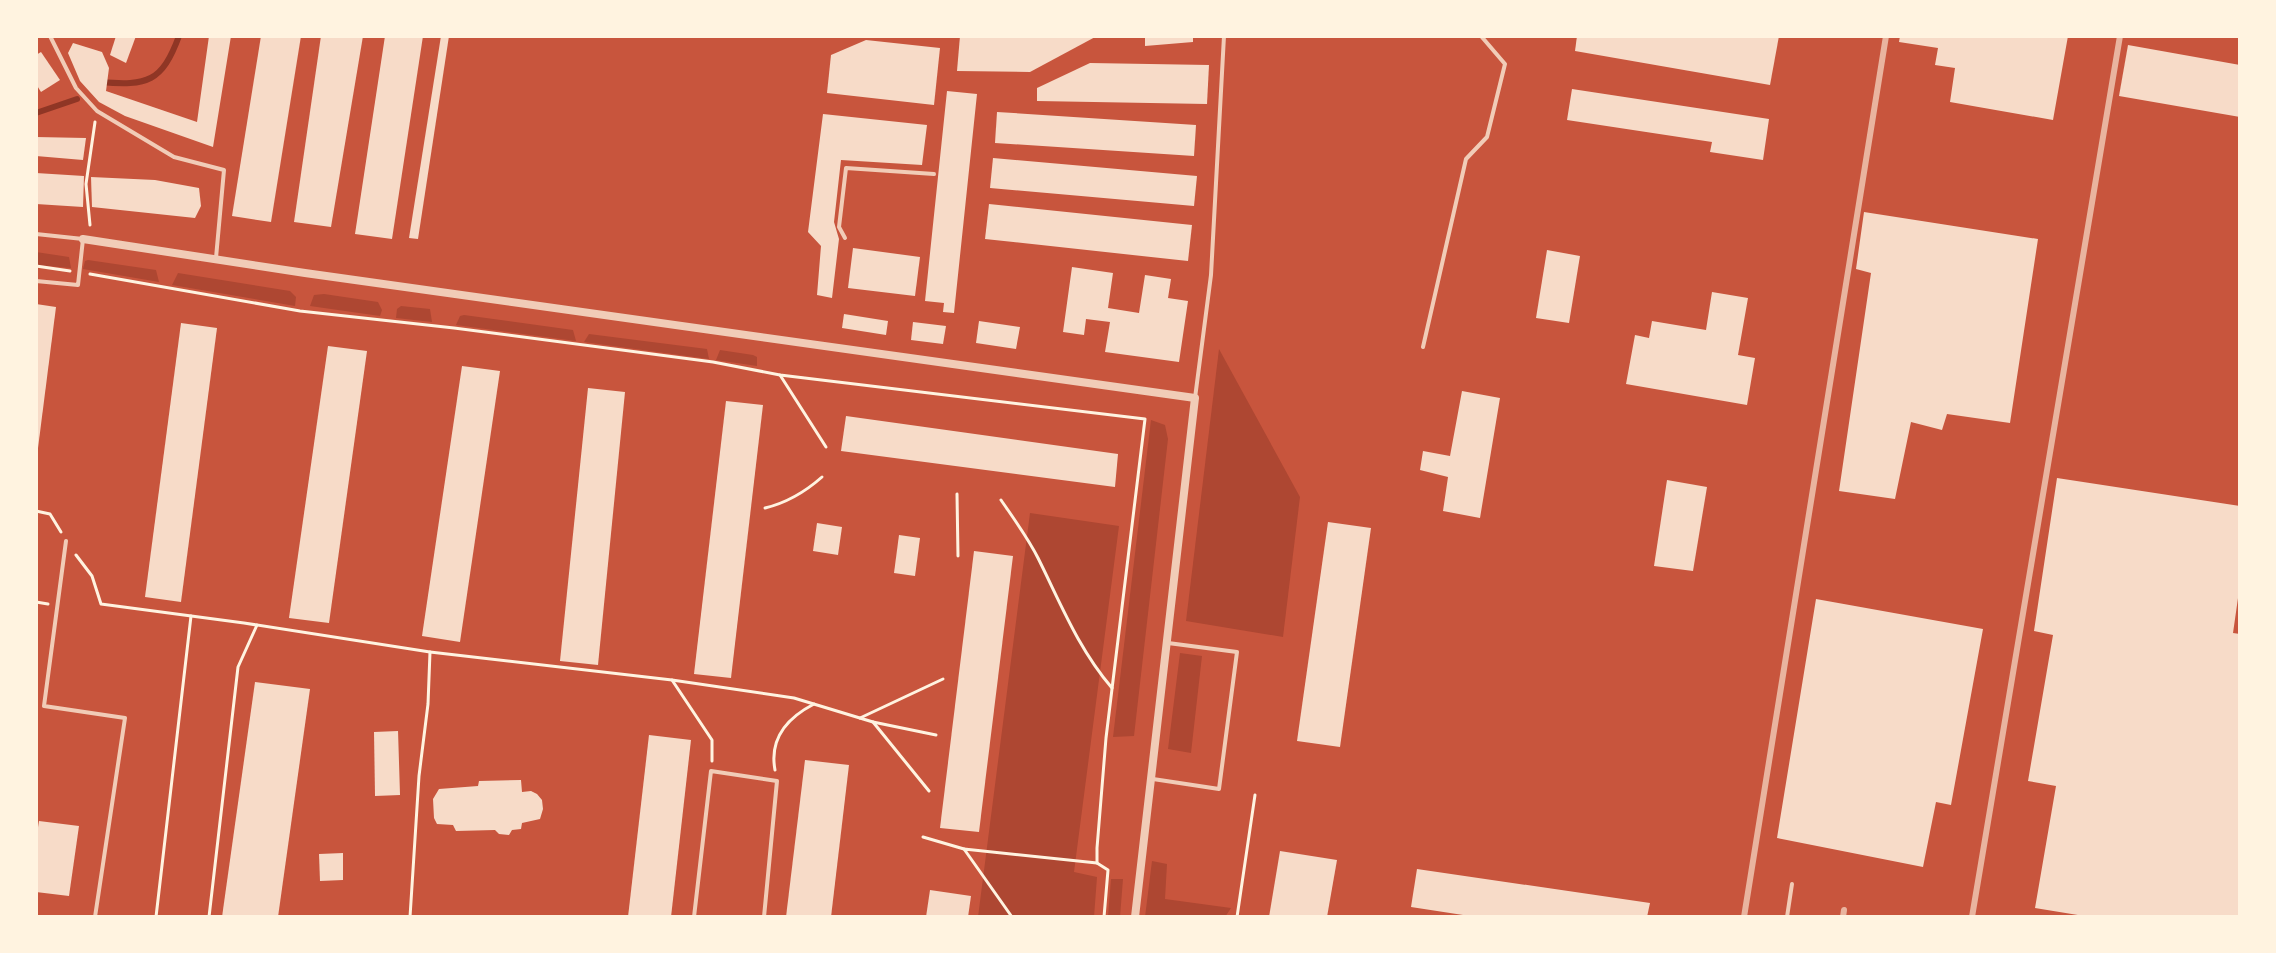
<svg xmlns="http://www.w3.org/2000/svg" width="2276" height="953" viewBox="0 0 2276 953" font-family="Ubuntu,sans-serif">
<rect width="100%" height="100%" fill="#c8553d"/>
<!-- green -->
<g fill="#ae4732">
<path d="M36 252 69 257 71 268 36 265Z"/>
<path d="M88 260 156 270 159 282 83 269 85 261Z"/>
<path d="M178 273 290 291 296 297 295 306 172 285Z"/>
<path d="M324 294 378 302 382 310 380 316 310 306 314 295Z"/>
<path d="M401 306 430 309 432 322 396 318 397 309Z"/>
<path d="M464 315 573 330 576 341 456 325 460 316Z"/>
<path d="M589 334 707 349 709 359 584 342Z"/>
<path d="M1219 349 1300 497 1283 637 1186 621Z"/>
<path d="M720 350 753 355 757 357V366L716 360Z"/>
<path d="M1151 420 1165 425 1168 439 1134 736 1113 737Z"/>
<path d="M1030 513 1119 526 1074 872 1097 877 1094 917H978Z"/>
<path d="M1180 653 1202 656 1191 753 1168 749Z"/>
<path d="M1152 861 1167 864 1165 899 1231 908 1225 917H1145Z"/>
<path d="M1111 879H1123L1120 917H1108Z"/>
</g>
<g fill="none" stroke-linecap="round" stroke-linejoin="round">
<!-- stream -->
<g stroke="#8f3625" stroke-width="6">
<path d="M100 82C148 86 162 82 179 36"/>
<path d="M36 113 77 99"/>
</g>
</g>
<!-- building -->
<g fill="#f7dbc8">
<path d="M116 36H136L126 63 110 55Z"/>
<path d="M209 36H231L213 147 125 116 99 102 80 81 68 53 73 43 102 52 109 68 106 91 197 122Z"/>
<path d="M261 36H301L271 222 232 216Z"/>
<path d="M321 36H363L331 227 294 222Z"/>
<path d="M385 36H423L392 239 355 234Z"/>
<path d="M441 36H449L418 239 409 238Z"/>
<path d="M960 36H1097L1030 72 957 71Z"/>
<path d="M1145 36H1193V42L1145 46Z"/>
<path d="M1577 36H1779L1770 85 1575 51Z"/>
<path d="M1900 36H2068L2053 120 1950 102 1955 68 1935 65 1938 48 1899 42Z"/>
<path d="M866 40 940 48 934 105 827 93 831 55Z"/>
<path d="M2128 45 2240 65V117L2119 96Z"/>
<path d="M41 52 60 80 41 92 36 84V55Z"/>
<path d="M1090 63 1209 65 1207 104 1037 101V88Z"/>
<path d="M1572 89 1769 119 1763 160 1710 152 1712 142 1567 120Z"/>
<path d="M947 91 977 94 954 313 943 312 944 303 925 301Z"/>
<path d="M997 112 1196 125 1194 156 995 143Z"/>
<path d="M823 114 927 125 922 165 841 160 834 222 839 239 832 298 817 295 821 246 808 232Z"/>
<path d="M36 137 86 138 83 160 36 156Z"/>
<path d="M993 158 1197 176 1194 206 990 188Z"/>
<path d="M36 173 84 176 83 207 36 204Z"/>
<path d="M91 177 155 180 199 188 201 206 195 218 92 207Z"/>
<path d="M989 204 1192 225 1188 261 985 239Z"/>
<path d="M1864 212 2038 239 2010 423 1947 414 1942 430 1911 422 1895 499 1839 491 1871 273 1856 269Z"/>
<path d="M853 248 920 257 915 296 848 288Z"/>
<path d="M1547 250 1580 256 1569 323 1536 318Z"/>
<path d="M1072 267 1113 273 1108 308 1139 313 1145 275 1171 279 1168 298 1188 301 1179 362 1105 352 1110 322 1086 319 1084 335 1063 332Z"/>
<path d="M1712 292 1748 298 1738 355 1755 358 1747 405 1626 384 1635 335 1649 338 1652 321 1706 330Z"/>
<path d="M36 304 56 307 38 448H36Z"/>
<path d="M844 314 888 321 886 335 842 328Z"/>
<path d="M979 321 1020 327 1016 349 976 343Z"/>
<path d="M913 322 946 326 943 344 911 340Z"/>
<path d="M181 323 217 328 181 602 145 597Z"/>
<path d="M328 346 367 351 329 623 289 618Z"/>
<path d="M462 366 500 371 460 642 422 636Z"/>
<path d="M588 388 625 392 598 665 560 661Z"/>
<path d="M1462 391 1500 398 1480 518 1443 511 1448 477 1420 470 1423 451 1450 456Z"/>
<path d="M726 401 763 405 731 678 694 674Z"/>
<path d="M846 416 1118 454 1115 487 841 451Z"/>
<path d="M2057 478 2240 506V584L2233 633 2240 634V917H2090L2035 908 2056 786 2028 781 2053 635 2034 631Z"/>
<path d="M1667 480 1707 487 1693 571 1654 566Z"/>
<path d="M1328 522 1371 528 1340 747 1297 741Z"/>
<path d="M817 523 842 527 838 555 813 551Z"/>
<path d="M899 535 920 538 915 576 894 573Z"/>
<path d="M974 551 1013 556 979 832 940 828Z"/>
<path d="M1816 599 1983 629 1951 805 1936 802 1923 867 1777 838Z"/>
<path d="M255 682 310 689 278 917H222Z"/>
<path d="M398 731 400 795 375 796 374 732Z"/>
<path d="M649 735 691 740 671 917H628Z"/>
<path d="M805 760 849 765 831 917H786Z"/>
<path d="M521 780 522 792 531 791 537 794 542 800 543 809 540 819 522 823 521 829 512 830 509 835 499 834 495 830 456 831 453 825 437 824 434 818 433 799 439 789 478 786 479 781Z"/>
<path d="M39 821 79 826 69 896 36 892V840Z"/>
<path d="M1280 851 1337 860 1327 917H1269Z"/>
<path d="M343 853V880L320 881 319 854Z"/>
<path d="M1417 869 1650 903 1647 917H1476L1411 907Z"/>
<path d="M930 890 971 896 968 917H926Z"/>
</g>
<g fill="none" stroke-linecap="round" stroke-linejoin="round">
<!-- path -->
<g stroke="#fff3e0" stroke-width="3">
<path d="M90 225 86 184 95 122"/>
<path d="M36 266 70 271"/>
<path d="M90 274 300 311 454 328 713 362 780 375 1145 419 1106 738 1097 848V863L1108 870 1104 917"/>
<path d="M780 375 826 447"/>
<path d="M957 494 958 556"/>
<path d="M1001 500C1014 519 1028 538 1038 558 1061 604 1078 648 1112 688"/>
<path d="M765 508C786 503 805 492 822 477"/>
<path d="M36 511 50 514 61 532"/>
<path d="M76 555 92 576 101 604 244 623 430 652"/>
<path d="M36 602 48 604"/>
<path d="M672 680 712 740V761"/>
<path d="M860 718 943 679"/>
<path d="M873 722 936 735"/>
<path d="M775 770C769 738 787 718 814 704"/>
<path d="M923 837 964 849"/>
<path d="M156 917 191 616"/>
<path d="M209 917 238 667 257 625"/>
<path d="M410 917 419 776 428 704 430 652 672 680 794 698 873 722 929 791"/>
<path d="M1012 917 964 849 1097 863"/>
<path d="M1237 917 1255 795"/>
</g>
<!-- service -->
<g stroke="#f1ccb7" stroke-width="4">
<path d="M50 36 76 88 97 111 174 157 224 170 216 258"/>
<path d="M36 234 83 239 78 285 36 281"/>
<path d="M845 238 839 227 846 168 934 174"/>
<path d="M1423 347 1466 159 1487 137 1505 64 1481 36"/>
<path d="M1195 398 1211 275 1224 36"/>
<path d="M66 541 44 706 125 718 95 917"/>
<path d="M1153 779 1219 789 1237 652 1168 643"/>
<path d="M694 917 711 771 777 781 764 917"/>
<path d="M1787 917 1792 884"/>
</g>
<!-- minor -->
<path stroke="#f1ccb7" stroke-width="8" d="M83 239 305 273 1195 398 1135 917"/>
<!-- rail -->
<g stroke="#e9b49f" stroke-width="6">
<path d="M1744 917 1886 36"/>
<path d="M1843 917 1844 910"/>
<path d="M1972 917 2120 36"/>
</g>
</g>
<!-- border -->
<rect width="2276" height="953" fill="none" stroke="#fff3e0" stroke-width="76"/>
</svg>
